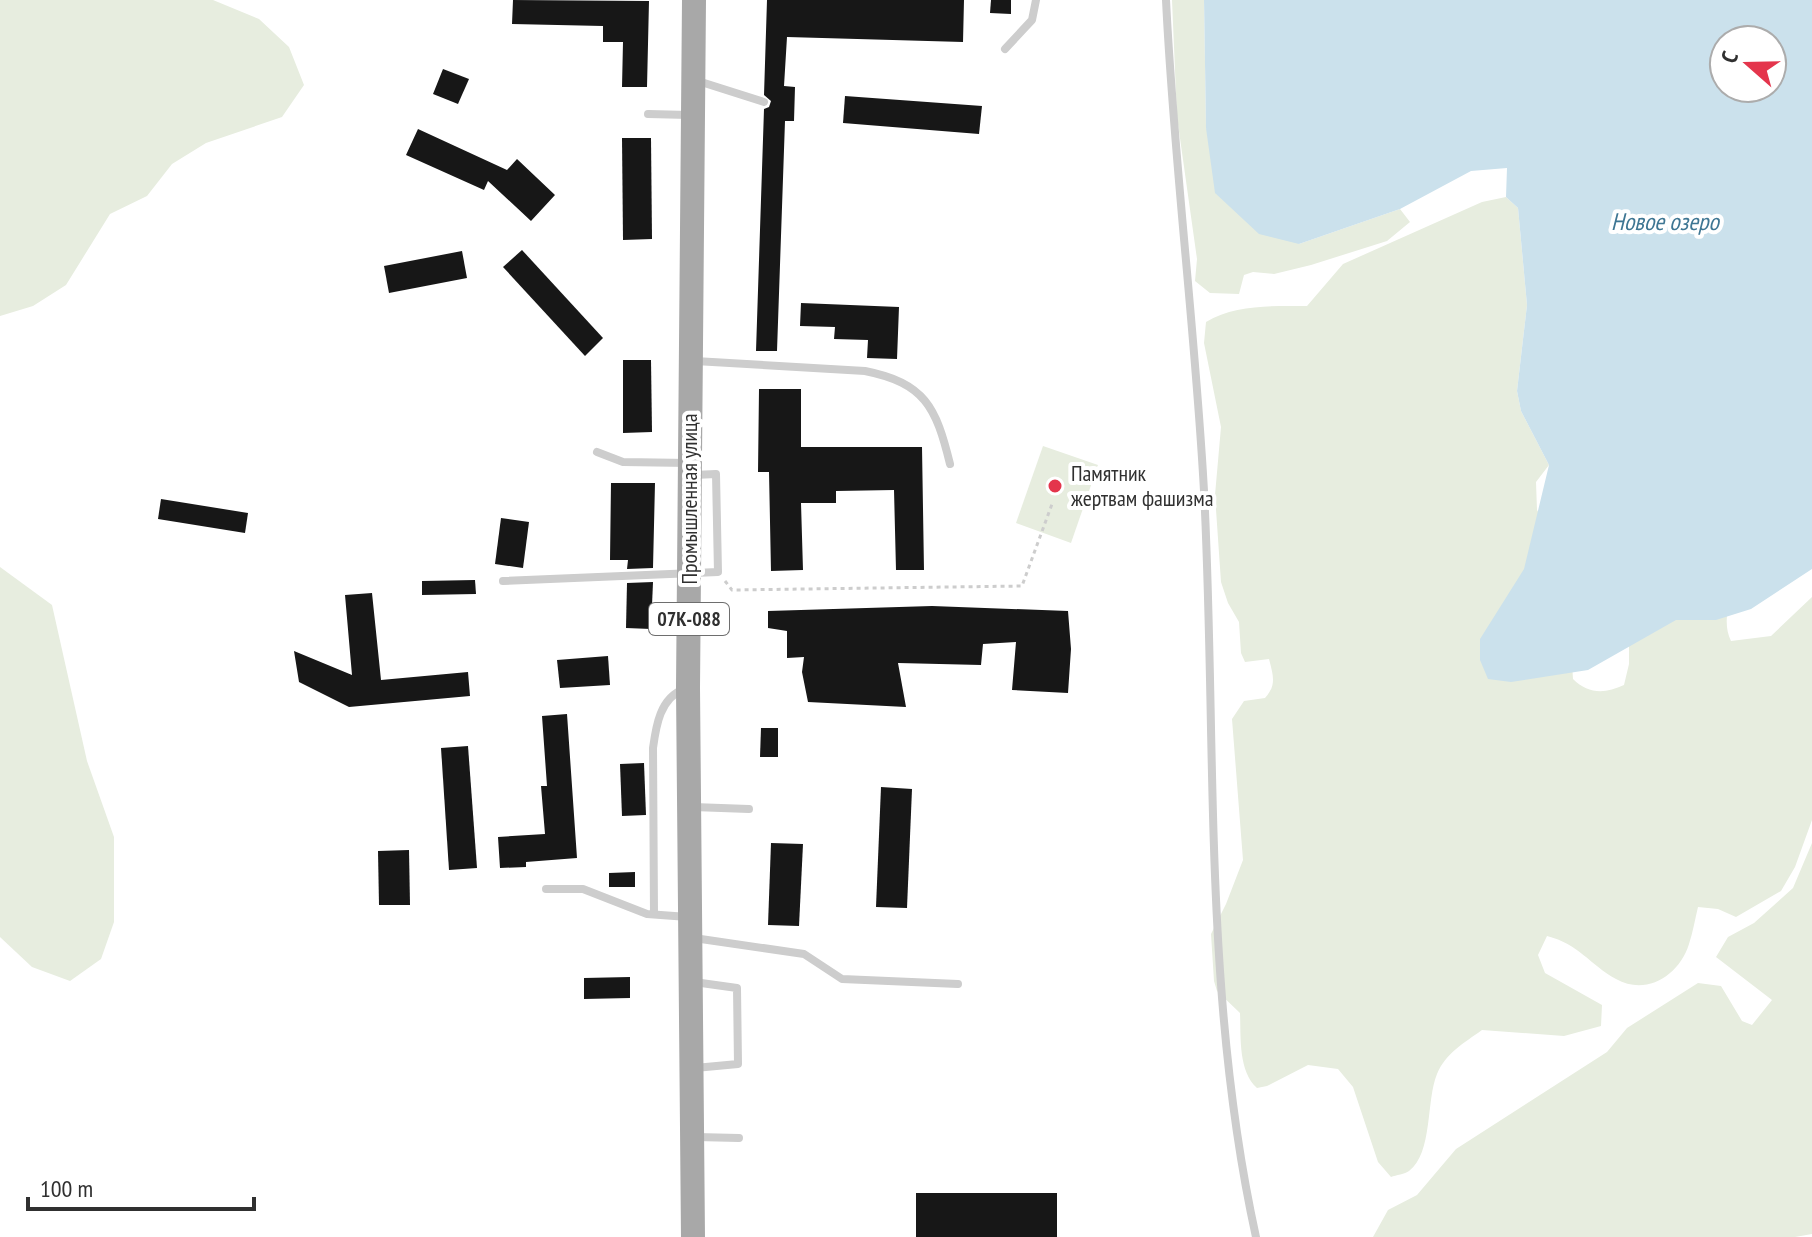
<svg xmlns="http://www.w3.org/2000/svg" width="1812" height="1237" viewBox="0 0 1812 1237" font-family="'PT Sans Narrow',sans-serif">
<rect width="100%" height="100%" fill="#fff"/>
<!-- green -->
<g fill="#e7eddf">
<path d="M0 0H213L259 19 289 47 304 85 282 117 206 143 172 164 147 196 110 214 66 285 33 306 0 316Z"/>
<path d="M1172 0H1204L1206 128 1299 244 1400 209 1410 222 1387 241 1311 265 1274 274 1253 272 1244 275 1239 294 1210 293 1195 281 1197 259 1177 117Z"/>
<path d="M1506 197 1518 208 1527 305 1517 391 1521 411 1549 465 1536 482 1537 510 1548 528 1571 648 1573 679C1588 694 1605 694 1624 685L1629 664V607L1738 567C1733 591 1720 619 1731 641L1771 636 1812 597V820L1795 867 1781 891 1736 917 1718 909 1698 907C1695 919 1693 932 1689 944 1679 976 1646 996 1616 979 1589 964 1579 944 1547 936L1538 955 1545 973 1602 1005 1601 1026 1564 1036 1482 1030C1464 1043 1446 1053 1437 1074 1426 1100 1433 1153 1409 1171 1405 1174 1396 1175 1391 1177L1378 1162 1353 1087 1338 1069 1308 1065 1267 1086 1257 1088C1238 1071 1241 1036 1240 1013L1217 991 1214 981 1211 934 1226 904 1243 860 1232 719 1244 701 1265 698C1277 685 1273 675 1269 659L1245 662 1241 653 1239 622 1228 603 1221 582 1215 495 1221 427 1204 343 1206 322C1235 304 1275 306 1307 306L1343 264 1482 202Z"/>
<path d="M1043 446 1098 465 1071 543 1016 523Z"/>
<path d="M0 567 52 605 87 761 114 837V922L101 959 70 981 32 967 0 937Z"/>
<path d="M1812 843V1234L1795 1237H1373L1388 1210 1417 1195 1456 1149 1607 1052 1627 1028 1698 983 1721 986 1742 1021 1752 1025 1772 1000 1716 957 1728 937 1754 923 1793 888Z"/>
</g>
<!-- water -->
<path fill="#cbe1ec" fill-rule="evenodd" d="M1204 0H1812V569L1751 609 1716 620H1676L1588 670 1511 682 1488 679 1480 660V639L1524 569 1549 465 1521 411 1517 391 1527 305 1518 208 1506 197 1507 168 1471 171 1400 209 1299 244 1259 234 1215 193 1206 128ZM1724 40H1772V88H1724Z"/>
<!-- building -->
<g fill="#171717">
<path d="M513 0 649 1 647 87H622L623 42H603V26L512 24Z"/>
<path d="M767 0H964L963 42 787 37 784 86 795 87 794 121H785L777 351H756L764 109 769 107 771 101 764 95Z"/>
<path d="M991 0H1011V14L990 13Z"/>
<path d="M443 69 469 79 458 104 433 94Z"/>
<path d="M845 96 982 106 979 134 843 123Z"/>
<path d="M418 129 507 170 517 159 555 195 531 221 488 181 484 190 406 155Z"/>
<path d="M622 138H651L652 239 623 240Z"/>
<path d="M522 250 603 338 585 356 503 267Z"/>
<path d="M462 251 467 278 389 293 384 266Z"/>
<path d="M801 303 899 307 897 359 867 358 868 340 834 339 835 327 800 326Z"/>
<path d="M623 360H651L652 432 623 433Z"/>
<path d="M759 389H801V447H922L924 570H896L894 490 836 491V503H801L803 570 771 571 769 472H758Z"/>
<path d="M611 483H655L653 568 627 569 628 560H610Z"/>
<path d="M161 499 248 513 245 533 158 519Z"/>
<path d="M501 518 529 522 523 568 495 564Z"/>
<path d="M475 580 476 594 422 595V581Z"/>
<path d="M653 582 651 629 626 628 627 583Z"/>
<path d="M372 593 381 680 468 672 470 696 349 707 299 682 294 651 352 675 345 595Z"/>
<path d="M932 606 1068 611 1071 649 1068 693 1012 690 1016 642 983 644 981 665 898 663 906 707 808 702 802 672 804 657 787 658V631L768 628V611Z"/>
<path d="M608 656 610 685 560 688 557 660Z"/>
<path d="M567 714 577 858 526 862V867L500 868 498 837 545 834 541 786H547L542 716Z"/>
<path d="M761 728H778V757H760Z"/>
<path d="M468 746 477 868 449 870 441 748Z"/>
<path d="M644 763 646 815 622 816 620 764Z"/>
<path d="M881 787 912 789 907 908 876 907Z"/>
<path d="M771 843 803 844 799 926 768 925Z"/>
<path d="M409 850 410 905H379L378 851Z"/>
<path d="M635 872V887H609V873Z"/>
<path d="M630 977V998L584 999V978Z"/>
<rect x="916" y="1193" width="141" height="44"/>
</g>
<g fill="none" stroke-linecap="round" stroke-linejoin="round">
<!-- path -->
<path stroke="#cdcdcd" stroke-width="3" stroke-dasharray="4 4" stroke-linecap="butt" d="M725 581 732 590 1022 586 1052 504"/>
<!-- lane -->
<g stroke="#cdcdcd" stroke-width="8">
<path d="M1166 0C1174 164 1195 327 1204 491 1217 741 1202 992 1256 1237"/>
<path d="M1005 49 1032 20 1036 0"/>
<path d="M698 81 764 102"/>
<path d="M648 114 689 115"/>
<path d="M695 361 865 371C925 383 936 407 950 464"/>
<path d="M597 452 623 462 689 463"/>
<path d="M503 581 718 572 716 474 694 475"/>
<path d="M693 807 749 809"/>
<path d="M546 889H583L647 914 688 917"/>
<path d="M654 914 653 748C656 726 660 698 684 689"/>
<path d="M694 938 804 954 842 979 958 984"/>
<path d="M694 982 737 988 738 1064 695 1068"/>
<path d="M696 1137 739 1138"/>
</g>
<!-- primary -->
<path stroke="#a8a8a8" stroke-width="24" d="M693 1237 688 688 694 0"/>
</g>
<!-- markers -->
<circle fill="#e4354c" stroke="#fff" stroke-width="3" cx="1055" cy="486" r="8"/>
<g text-anchor="middle" dominant-baseline="central" stroke-width="8" stroke-linejoin="round" paint-order="stroke">
<!-- shield labels -->
<rect fill="#fff" stroke="#6e6e6e" stroke-width="2" x="649" y="603" width="80" height="32" rx="6"/>
<g font-size="20" font-weight="bold" fill="#303030">
<text x="689" y="619">07К-088</text>
</g>
<!-- poi labels -->
<g font-size="22" fill="#303030" stroke="#fff" text-anchor="start">
<text x="1071" y="473">Памятник<tspan x="1071" dy="25">жертвам фашизма</tspan></text>
</g>
<!-- street labels -->
<g font-size="22" fill="#303030" stroke="#fff">
<text transform="translate(689 499) rotate(-90)">Промышленная улица</text>
</g>
<!-- water labels -->
<g font-size="24" font-style="italic" fill="#3e7693" stroke="#fff">
<text x="1665" y="221">Новое озеро</text>
</g>
</g>
<!-- north arrow -->
<g transform="translate(1748 64) rotate(290)"><circle r="38" fill="#ffffff" stroke="#acacac" stroke-width="2"/>
<path d="M0-6L14 30L0 20L-14 30Z" fill="#e4354c"/>
<text y="-12" font-size="22" font-weight="bold" text-anchor="middle" fill="#303030">С</text>
</g>
<!-- scale -->
<path d="M28 1197v12h226v-12" fill="none" stroke="#303030" stroke-width="4"/>
<text x="40" y="1197" font-size="24" fill="#303030" stroke="#ffffff" stroke-width="6" paint-order="stroke">100 m</text>
</svg>
